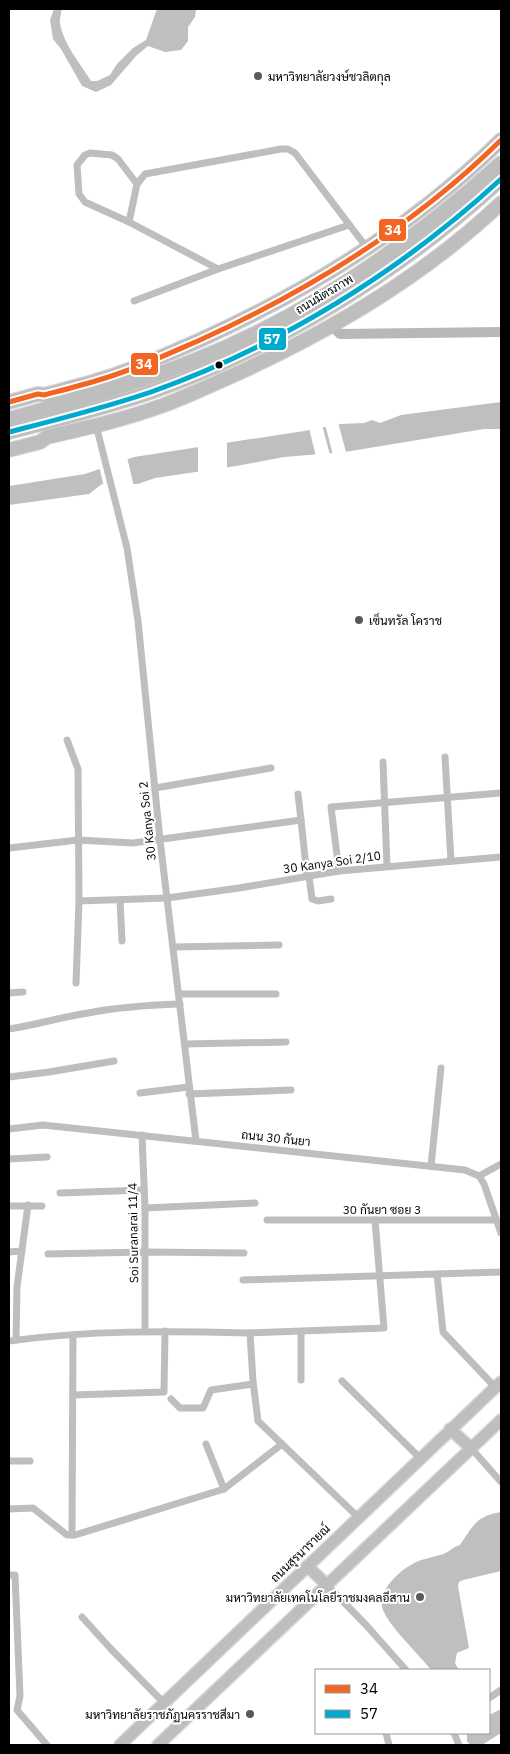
<svg xmlns="http://www.w3.org/2000/svg" width="510" height="1754" viewBox="0 0 510 1754" font-family="'IBM Plex Sans',Sarabun,sans-serif">
<rect width="100%" height="100%" fill="#fff"/>
<!-- water -->
<g fill="#bfbfbf">
<path d="M54 9H61C62 14 59 19 60 24 64 45 80 63 91 81H97L110 75 117 64 133 48 146 40 157 9H196L195 17 188 27V41L181 50 165 52 148 46 136 56 111 85 96 92 82 86 61 49 53 39 50 20Z"/>
<path d="M501 402V429H484L345 452 284 457 236 466 155 478 138 484H102L89 494 9 505V486L85 474 134 457 304 431 341 424 364 423 372 420 380 423 401 415Z"/>
<path d="M501 1512V1571L463 1580 459 1582 458 1586 469 1648 457 1653 455 1663 459 1670H431C419 1654 387 1625 382 1607 378 1591 399 1571 411 1565 420 1559 430 1558 440 1555 447 1554 452 1547 460 1545 473 1526 476 1516 501 1512Z"/>
<path d="M501 1709V1733L482 1745H470L467 1741V1733H489V1715Z"/>
</g>
<!-- pier -->
<g fill="#fff">
<path d="M338 422 346 452 333 455 325 424Z"/>
<path d="M322 425 330 455 316 457 309 428Z"/>
<path d="M227 440V470L198 475V445Z"/>
<path d="M127 457 134 487H104L99 466Z"/>
</g>
<g fill="none" stroke-linecap="round" stroke-linejoin="round">
<defs>
<g id="primary">
<path d="M450 1429 471 1448"/>
<path d="M307 1566 327 1585"/>
<path d="M120 1745 501 1382"/>
<path d="M158 1745 501 1420"/>
</g>
<g id="highway">
<path d="M9 402 38 394 44 395C63 390 83 385 102 379 136 369 168 354 200 340 310 290 415 225 501 140"/>
<path d="M9 419C71 402 133 385 193 361 307 316 411 244 501 163"/>
<path d="M9 432C56 420 104 408 151 392 280 346 400 272 501 179"/>
<path d="M9 450 40 442 47 437C87 428 126 419 164 405 188 396 211 385 234 375 331 331 424 276 501 203"/>
</g>
</defs>
<!-- primary casing -->
<use href="#primary" stroke="#dbdbdb" stroke-width="14"/>
<!-- highway casing -->
<use href="#highway" stroke="#dbdbdb" stroke-width="16"/>
<!-- street -->
<g stroke="#bebebe" stroke-width="7">
<path d="M137 184 118 159 112 155 90 153 85 155 77 165 79 194 85 202 129 222 218 269 349 225"/>
<path d="M129 222 137 184 145 174 281 149H288L295 153 367 248"/>
<path d="M134 301 218 269"/>
<path d="M96 425 127 548 138 621 160 840 196 1141"/>
<path d="M67 740 78 769 79 901 76 983"/>
<path d="M445 757 451 861"/>
<path d="M383 762 387 866"/>
<path d="M155 788 271 768"/>
<path d="M298 794 301 820"/>
<path d="M9 848 78 840 133 843 301 820 307 876"/>
<path d="M339 871 331 807 501 793"/>
<path d="M309 876 312 899 318 901 331 899"/>
<path d="M120 900 122 941"/>
<path d="M79 901 167 898 239 888 339 871 501 857"/>
<path d="M173 947 279 945"/>
<path d="M9 993 23 992"/>
<path d="M179 994H276"/>
<path d="M9 1029C36 1025 61 1017 88 1013 118 1007 149 1005 180 1004"/>
<path d="M185 1044 286 1042"/>
<path d="M9 1077 49 1072 114 1061"/>
<path d="M140 1093 189 1087"/>
<path d="M189 1094 291 1090"/>
<path d="M9 1129 43 1125 465 1170 479 1176 484 1184 501 1233"/>
<path d="M142 1135 145 1208V1331"/>
<path d="M9 1159 47 1157"/>
<path d="M431 1166 441 1068"/>
<path d="M479 1176 501 1164"/>
<path d="M60 1193 144 1190"/>
<path d="M9 1206H42"/>
<path d="M145 1208 255 1203"/>
<path d="M267 1220H496"/>
<path d="M9 1252 22 1251"/>
<path d="M48 1254 145 1252 244 1253"/>
<path d="M437 1274 443 1332 495 1387"/>
<path d="M243 1280 501 1272"/>
<path d="M250 1333 384 1328 375 1220"/>
<path d="M16 1340 17 1287 28 1205"/>
<path d="M9 1341C89 1330 170 1331 250 1333L253 1381 258 1421 358 1517"/>
<path d="M301 1380V1332"/>
<path d="M342 1381 420 1458"/>
<path d="M73 1395 164 1392 165 1331"/>
<path d="M171 1399 180 1408H203L211 1390 253 1384"/>
<path d="M206 1444 224 1489"/>
<path d="M471 1448 501 1482"/>
<path d="M9 1461H30"/>
<path d="M9 1509 33 1508 67 1535H75L224 1489 282 1444"/>
<path d="M72 1535 73 1335"/>
<path d="M9 1575H15L20 1696 17 1710 47 1745"/>
<path d="M327 1585 366 1625 406 1670"/>
<path d="M82 1617 110 1648 164 1703"/>
<path d="M489 1698 501 1690"/>
<path d="M386 1733 389 1745"/>
<path d="M454 1733 459 1745"/>
</g>
<!-- secondary -->
<path stroke="#b8b8b8" stroke-width="10" d="M332 326 340 334 501 332"/>
<!-- primary -->
<use href="#primary" stroke="#bebebe" stroke-width="11"/>
<!-- highway -->
<use href="#highway" stroke="#bebebe" stroke-width="14"/>
<defs>
<path id="bus-1" d="M9 402 38 394 44 395C63 390 83 385 102 379 136 369 168 354 200 340 310 290 415 225 501 140"/>
<path id="bus-2" d="M9 432C56 420 104 408 151 392 280 346 400 272 501 179"/>
</defs>
<!-- bus-1 casing -->
<use href="#bus-1" stroke="#fff" stroke-width="9"/>
<!-- bus-2 casing -->
<use href="#bus-2" stroke="#fff" stroke-width="9"/>
<!-- bus-1 -->
<use href="#bus-1" stroke="#f26522" stroke-width="5"/>
<!-- bus-2 -->
<use href="#bus-2" stroke="#00a9ce" stroke-width="5"/>
</g>
<!-- markers -->
<g fill="#595959" stroke="#fff" stroke-width="2">
<circle cx="258" cy="76" r="5"/>
<circle cx="359" cy="620" r="5"/>
<circle cx="420" cy="1597" r="5"/>
<circle cx="250" cy="1714" r="5"/>
</g>
<circle fill="#000" stroke="#fff" stroke-width="2" cx="219" cy="365" r="4.5"/>
<g text-anchor="middle" dominant-baseline="central" stroke-width="4" stroke-linejoin="round" paint-order="stroke">
<!-- poi labels -->
<g font-size="12" fill="#000" stroke="#fff" text-anchor="start">
<text x="268" y="76">มหาวิทยาลัยวงษ์ชวลิตกุล</text>
<text x="369" y="620">เซ็นทรัล โคราช</text>
<text x="410" y="1597" text-anchor="end">มหาวิทยาลัยเทคโนโลยีราชมงคลอีสาน</text>
<text x="240" y="1714" text-anchor="end">มหาวิทยาลัยราชภัฏนครราชสีมา</text>
</g>
<!-- street labels -->
<g font-size="12" fill="#000" stroke="#fff">
<text transform="translate(324 294) rotate(-31)">ถนนมิตรภาพ</text>
<text transform="translate(147 821) rotate(-96)">30 Kanya Soi 2</text>
<text transform="translate(332 862) rotate(-8)">30 Kanya Soi 2/10</text>
<text transform="translate(276 1138) rotate(6)">ถนน 30 กันยา</text>
<text x="382" y="1209">30 กันยา ซอย 3</text>
<text transform="translate(133 1233) rotate(-91)">Soi Suranarai 11/4</text>
<text transform="translate(300 1553) rotate(-44)">ถนนสุรนารายณ์</text>
</g>
</g>
<g stroke="#fff" stroke-width="2">
<rect x="378" y="218" width="29" height="24" rx="5" fill="#f26522"/>
<rect x="258" y="327" width="29" height="24" rx="5" fill="#00a9ce"/>
<rect x="130" y="352" width="29" height="24" rx="5" fill="#f26522"/>
</g>
<g font-size="14" text-anchor="middle" font-weight="bold" fill="#fff">
<text x="393" y="235">34</text>
<text x="272" y="344">57</text>
<text x="144" y="369">34</text>
</g>
<!-- border -->
<rect width="510" height="1754" fill="none" stroke="#000000" stroke-width="20"/>
<!-- legend -->
<rect x="315" y="1669" width="175" height="65" fill="#ffffff" stroke="#999999"/>
<rect x="325" y="1685" width="25" height="8" fill="#f26522" stroke="#999999"/>
<text x="360" y="1694" font-size="15" fill="#000000">34</text>
<rect x="325" y="1710" width="25" height="8" fill="#00a9ce" stroke="#999999"/>
<text x="360" y="1719" font-size="15" fill="#000000">57</text>
</svg>
